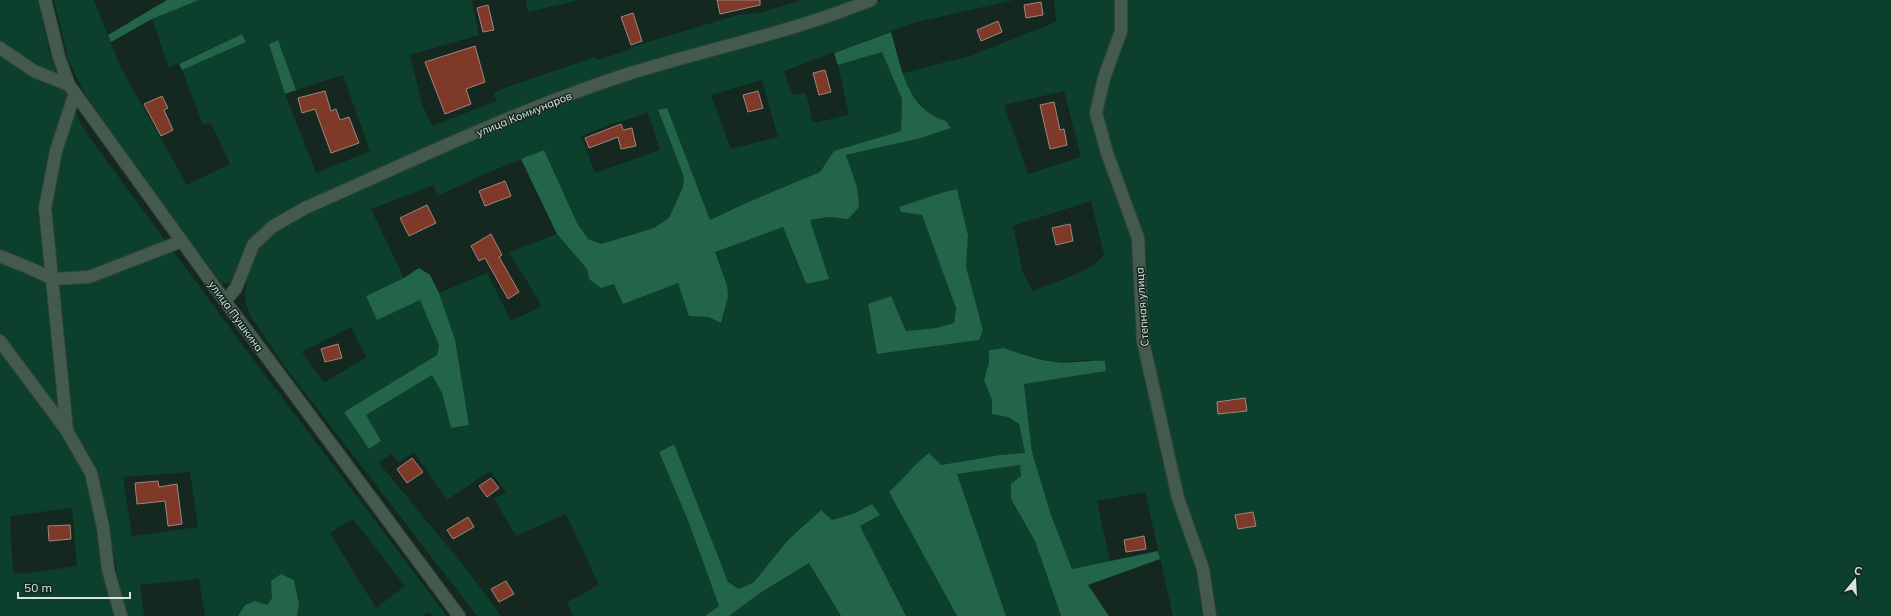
<svg xmlns="http://www.w3.org/2000/svg" width="1891" height="616" viewBox="0 0 1891 616" font-family="Mulish,sans-serif">
<rect width="100%" height="100%" fill="#14281f"/>
<!-- green -->
<g fill="#0c3f2c" fill-rule="evenodd">
<path d="M0 0H38L51 58 84 130 247 351 447 616H433L428 612 422 616H297L299 605 271 581 272 598 267 606 255 601 245 605 238 616H205L199 579 140 585 144 616H126L105 513 77 440 65 443 73 451 87 476 116 616H0ZM190 472 198 527 132 536 123 477ZM72 508 77 566 21 574 13 571 10 516ZM353 519 405 586 376 608 330 533Z"/>
<path d="M54 0H94L120 66 187 185 230 164 211 123 203 125 182 70 246 42 242 34 169 68 152 19 199 0H474L472 1 479 35 410 55 422 104 432 126 496 101 494 93 507 87 595 57 597 60 628 50 631 47 738 15 759 13 803 0H853L798 21 635 68 276 219 230 283 222 284 103 123 83 91 68 59ZM278 40 296 90 343 75 370 151 316 173 285 94 269 44Z"/>
<path d="M526 0H580L528 12Z"/>
<path d="M883 0H1014L913 23 784 71 792 95 806 93 813 123 849 115 838 65 882 52 902 99 901 131 834 151 820 172 746 203 710 220 658 111 684 177 683 187 669 218 654 228 601 244 588 239 577 223 544 150 490 172 437 196 434 185 371 209 404 278 366 296 377 319 420 300 439 345 437 355 344 412 369 449 381 441 365 415 432 375 442 393 451 428 469 425 461 381 439 293 487 273 511 321 542 306 509 252 557 234 587 269 589 279 614 284 678 283 690 316 708 317 721 323C732 293 726 280 715 252L783 226 805 284 828 279 810 220 829 217 848 219 857 187 846 155 921 138 951 128 946 121 933 117 922 106 906 86 903 73 970 56 1056 22 1054 0H1891V616H1215V598L1198 537 1181 488 1149 353 1144 245 1115 193 1135 246 1141 357 1200 579 1205 616H1173L1145 492 1097 501 1110 561 1072 569 1051 515 1032 452 1024 383 1106 371 1089 360 1056 362 1029 357 1004 348 989 350V362L984 380 992 400V414L1008 417 1019 424 1025 453 1000 455 941 465 919 461 905 478 889 492 957 616H906L860 526 872 504 853 514 832 521 821 510 788 540 754 582 739 589 728 582 673 444 659 452 689 523 719 606 705 616H573L567 602 599 585 566 514 516 536 494 499 506 492 490 471 447 500 414 452 398 462 391 454 379 463 468 571 501 616H477L285 367 249 314 245 296 248 271 257 249 275 230 307 212 451 149 633 77 787 35 844 17ZM762 80 778 137 731 149 711 95ZM1064 91 1081 157 1028 174 1004 105ZM648 113 660 150 595 173 581 136 609 125ZM957 189 968 235 966 267 983 330 978 340 877 354 868 304 891 296 906 331 936 328 954 323 956 308 922 215 901 212 899 207 941 193ZM1091 201 1104 255C1087 274 1056 281 1033 291L1023 273 1013 226ZM351 327 366 357 324 383 302 352Z"/>
<path d="M1020 465 1021 476 1011 499 1035 541 1061 616H1006L957 474Z"/>
<path d="M809 563 841 616H729L760 593Z"/>
</g>
<!-- forest -->
<g fill="#23654b">
<path d="M167 0H199L152 19 111 42 108 35Z"/>
<path d="M891 32C901 66 906 109 946 121L951 128 921 138 846 155 857 187 859 207 848 219 829 217 810 220 829 279 806 284 783 227 715 252 727 285 728 297 721 323 708 317 689 316 678 283 623 304 614 284 601 288 589 279 587 269 557 234 521 159 544 150 577 223 588 239 601 244 654 228 669 218 683 187 684 177 658 110 667 108 710 220 746 203 820 172 834 151 901 131 902 99 882 52 838 65 834 53Z"/>
<path d="M242 34 246 42 182 70 179 64Z"/>
<path d="M278 40 296 90 285 94 269 44Z"/>
<path d="M957 189 968 235 966 267 983 330 979 340 877 354 868 304 891 296 906 331 936 328 954 323 956 308 922 215 901 212 899 207 941 193Z"/>
<path d="M419 268 430 275 439 293 455 340 469 425 451 428 442 393 432 375 366 415 381 441 369 449 344 412 437 355 439 345 420 300 377 320 366 296 404 278Z"/>
<path d="M1004 348C1021 354 1038 360 1055 362 1071 364 1088 360 1105 361L1106 371 1024 384 1032 452 1051 515 1072 569 1158 551 1160 559 1088 585 1109 616H1061L1035 541 1011 499V484L1021 476 1020 465 957 474 1006 616H957L889 492C903 480 914 464 929 453L941 465 1000 455 1025 453 1019 424 1008 417 992 414V400L984 380 989 362V350Z"/>
<path d="M674 444 728 582 739 589 754 582 788 540 821 510 832 520 853 514 872 504 880 515 860 526 906 616H841L809 563 760 593 729 616H705L719 606 689 523 659 452Z"/>
<path d="M281 574 294 580 299 605 297 616H238L245 605 255 601 267 605 272 598 271 581Z"/>
</g>
<!-- building -->
<g fill="#7e3929" stroke="#9f8680">
<path d="M717 0H760V5L720 14Z"/>
<path d="M1041 2 1043 15 1026 18 1024 5Z"/>
<path d="M488 5 494 30 483 32 477 8Z"/>
<path d="M633 13 642 41 631 45 621 17Z"/>
<path d="M998 21 1002 32 981 41 977 30Z"/>
<path d="M475 46 485 82 466 89 471 104 445 114 425 62Z"/>
<path d="M825 70 831 92 819 95 813 73Z"/>
<path d="M325 91 331 111 336 109 340 120 349 117 359 143 331 153 315 109 302 113 298 98Z"/>
<path d="M758 91 763 108 748 112 743 95Z"/>
<path d="M162 96 168 108 164 110 173 130 161 136 144 104Z"/>
<path d="M1054 102 1060 130 1064 129 1067 145 1050 149 1040 105Z"/>
<path d="M621 124 623 130 632 128 636 146 621 149 618 137 589 148 585 138Z"/>
<path d="M505 181 511 196 485 206 479 191Z"/>
<path d="M427 205 436 223 409 236 400 218Z"/>
<path d="M1070 224 1073 241 1056 245 1052 228Z"/>
<path d="M491 234 502 255 499 257 519 292 508 299 485 258 479 261 471 246Z"/>
<path d="M338 344 342 358 325 362 321 349Z"/>
<path d="M1245 398 1247 411 1218 414 1217 402Z"/>
<path d="M412 458 423 472 407 483 397 469Z"/>
<path d="M491 478 499 488 487 497 479 486Z"/>
<path d="M158 481 159 487 177 484 182 524 168 526 165 501 137 504 135 483Z"/>
<path d="M1253 512 1256 526 1238 529 1235 515Z"/>
<path d="M468 517 474 527 453 539 447 530Z"/>
<path d="M70 525 71 539 49 541 48 526Z"/>
<path d="M1144 536 1146 549 1126 552 1124 540Z"/>
<path d="M506 581 514 594 499 602 491 589Z"/>
</g>
<g fill="none" stroke-linecap="round" stroke-linejoin="round">
<defs>
<g id="street">
<path d="M1121 0V31L1104 78 1096 113 1107 153 1138 238 1143 341 1178 498 1203 569 1210 616"/>
<path d="M0 48 34 71 69 85"/>
<path d="M0 256 32 269 53 279 89 277 182 241"/>
<path d="M225 301 236 288 253 245 272 227 305 208C412 161 519 109 631 73 711 48 793 32 871 0"/>
<path d="M0 341 67 431 91 473 103 527 108 569 121 616"/>
<path d="M67 431 45 208 56 151 75 93"/>
</g>
<path id="secondary" d="M45 0 59 57 69 85 225 301 459 616"/>
</defs>
<!-- street casing -->
<use href="#street" stroke="#35443c" stroke-width="14"/>
<!-- secondary casing -->
<use href="#secondary" stroke="#35443c" stroke-width="14"/>
<!-- street -->
<use href="#street" stroke="#445a4f" stroke-width="12"/>
<!-- secondary -->
<use href="#secondary" stroke="#445a4f" stroke-width="12"/>
</g>
<g text-anchor="middle" dominant-baseline="central" stroke-width="3" stroke-linejoin="round" paint-order="stroke">
<!-- street labels -->
<g font-size="11" fill="#d8e4de" stroke="#14281f">
<text transform="translate(524 114) rotate(-22)">улица Коммунаров</text>
<text transform="translate(1142 307) rotate(-94)">Степная улица</text>
<text transform="translate(236 316) rotate(54)">улица Пушкина</text>
</g>
</g>
<!-- north arrow -->
<g transform="translate(1855 580) rotate(18)" stroke="#14281f" stroke-width="3" paint-order="stroke">
<path d="M0-3L7 15L0 10L-7 15Z" fill="#d8e4de"/>
<text y="-6" font-size="11" font-weight="bold" text-anchor="middle" fill="#d8e4de">С</text>
</g>
<!-- scale -->
<path d="M18 592v6h112v-6" fill="none" stroke="#d8e4de" stroke-width="2"/>
<text x="24" y="592" font-size="12" fill="#d8e4de" stroke="#14281f" stroke-width="3" paint-order="stroke">50 m</text>
</svg>
